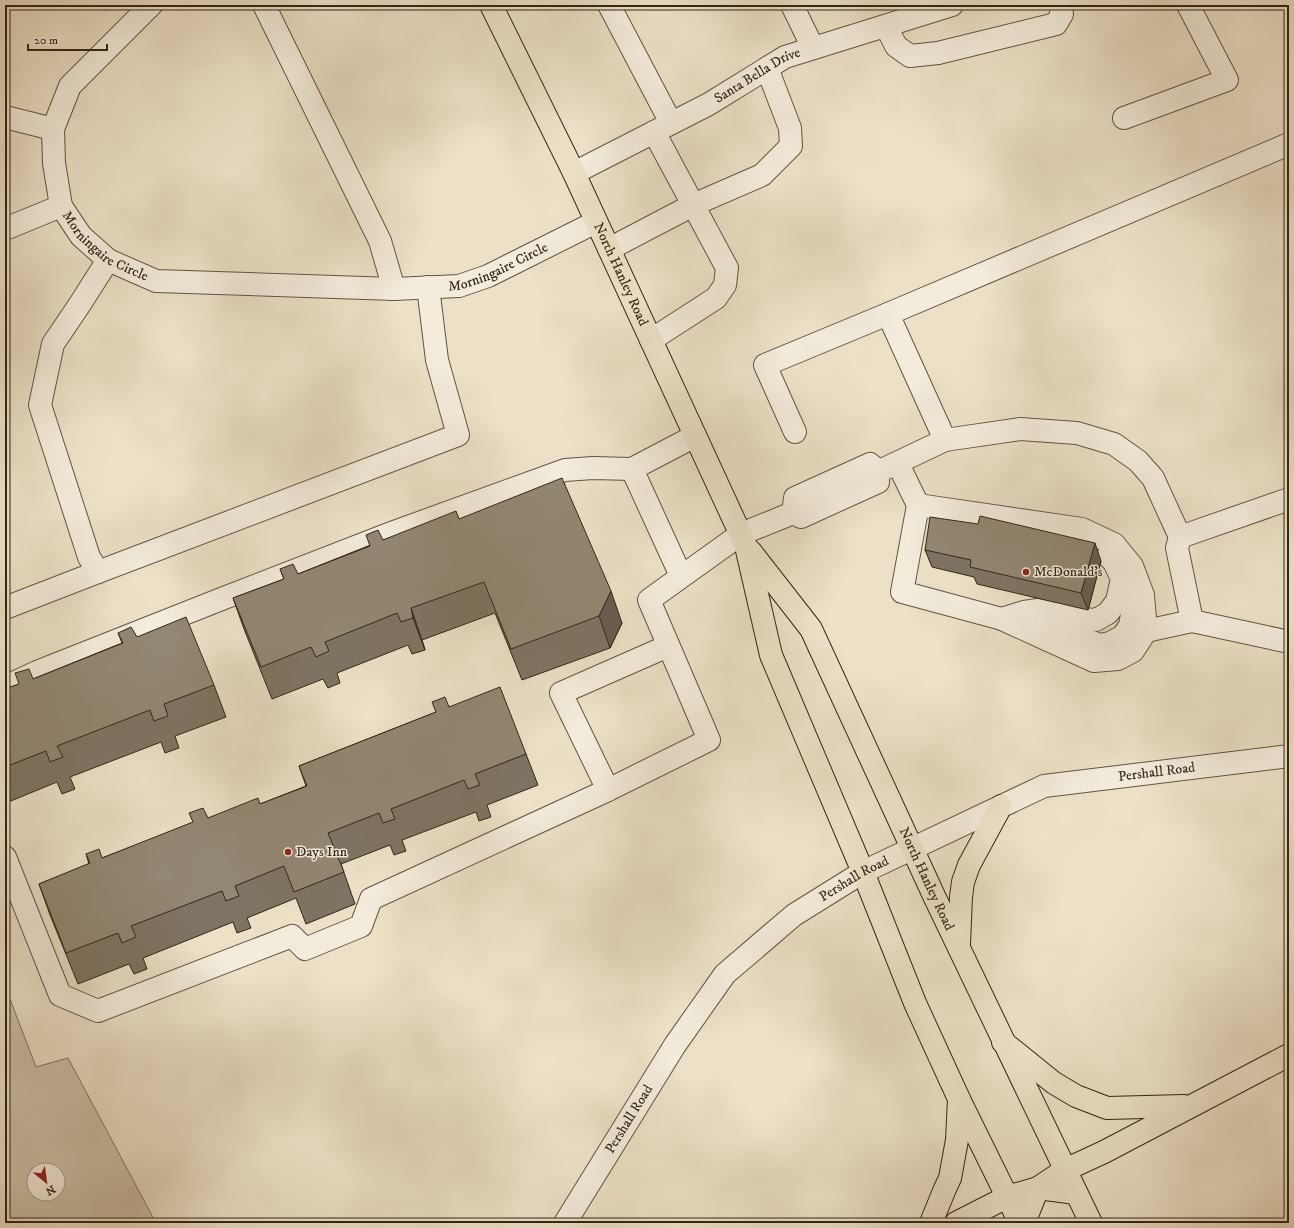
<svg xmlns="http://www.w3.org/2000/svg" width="1294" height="1228" viewBox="0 0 1294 1228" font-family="'IM FELL DW Pica',serif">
<rect width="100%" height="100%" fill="#ece1c7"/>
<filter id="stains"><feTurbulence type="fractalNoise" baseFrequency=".005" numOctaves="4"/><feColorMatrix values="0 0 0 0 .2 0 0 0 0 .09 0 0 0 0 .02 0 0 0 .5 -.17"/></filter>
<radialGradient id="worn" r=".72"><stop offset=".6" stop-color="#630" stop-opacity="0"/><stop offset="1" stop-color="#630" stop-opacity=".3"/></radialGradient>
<!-- green -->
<path fill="#ccc1a9" stroke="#7e7460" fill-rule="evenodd" d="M5 986 36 1067 68 1058 156 1223H5ZM34 1170H58V1194H34Z"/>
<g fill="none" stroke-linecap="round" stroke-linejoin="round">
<defs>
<g id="minor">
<path id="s1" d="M151 5 70 86 53 129 54 163 61 206 81 236 108 260 156 281 394 289 459 286 488 276 596 222"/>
<path d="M264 5 380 241 394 289"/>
<path d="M609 5 671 123"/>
<path d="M792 5 813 48"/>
<path d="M886 26 896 46 910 56 938 53 1056 24 1062 14 1060 5"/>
<path d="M5 117 53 129"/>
<path d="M1124 118 1227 80 1188 5"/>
<path id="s2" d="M574 173 709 104 785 57 952 5"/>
<path d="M5 229 61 206"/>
<path d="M609 249 693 205 762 175 791 146 790 128 767 68"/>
<path d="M108 260 80 304 53 344 40 405 89 557 98 572 458 435 437 360 428 287"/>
<path d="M888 314 1289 144"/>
<path d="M651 340 716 298 725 285 727 268 654 132"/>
<path d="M795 432 765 365 888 314 945 440"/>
<path d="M898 464 918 505 902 592 1002 619 1094 661 1118 659 1133 651 1146 631 1143 595 1132 566 1114 544 1082 529 918 505"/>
<path d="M632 469 681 576"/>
<path d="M884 469 945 440 1020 429 1077 433 1114 444 1138 461 1153 478 1180 537"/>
<path d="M793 513 795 498 870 464 878 471"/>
<path d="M5 608 98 572"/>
<path d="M1002 619 1024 612 1038 610 1082 619 1096 620 1108 613 1117 601 1122 579 1114 562 1108 556"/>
<path d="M1192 621 1177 548 1180 537 1289 499"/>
<path d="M1046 623 1099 645 1110 643 1123 636 1130 626 1133 608 1132 596"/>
<path d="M1146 631 1192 621 1289 642"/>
<path d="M5 687 37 672 224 598 394 532 565 470 593 468 632 469 695 436"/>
<path d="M608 790 561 693 668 646"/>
<path d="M5 857 60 995 98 1011 292 936 305 949 361 926 371 899 608 790 709 740 649 600 741 534 793 513 801 517 878 482V471"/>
<path id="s3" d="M565 1223 675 1045 725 974 794 915 863 872 1044 786 1289 756"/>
</g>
<g id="major">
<path id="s4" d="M491 5 574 173 746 546 771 655 863 872 915 1003 959 1099 1020 1223"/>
<path id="s5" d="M751 552 811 629 935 898 1091 1223"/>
<path d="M959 944 961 897 963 882 969 865 1001 806"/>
</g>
<g id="highway">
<path d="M1003 1042 1054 1083 1076 1096 1107 1108 1184 1106"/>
<path d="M931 1223 944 1191 950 1178 957 1140 959 1099"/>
<path d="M956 1223 1007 1197 1038 1188 1076 1193"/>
<path d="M1024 1223 1038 1188 1065 1170 1104 1152 1289 1055"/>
</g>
</defs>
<!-- minor casing -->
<use href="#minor" stroke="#605543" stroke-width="24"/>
<!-- major casing -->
<use href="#major" stroke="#312617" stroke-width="24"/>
<!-- highway casing -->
<use href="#highway" stroke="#312617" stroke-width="24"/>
<!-- minor -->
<use href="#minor" stroke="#f3ecdb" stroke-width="22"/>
<!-- major -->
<use href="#major" stroke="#ece1c7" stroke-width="22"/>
<!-- highway -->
<use href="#highway" stroke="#ece1c7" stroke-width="22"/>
</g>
<!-- wall -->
<g fill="#7e7463" stroke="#312617">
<path d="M459 519 622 623 610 648 522 680 495 613 422 640 425 650 412 654 408 645 337 673 340 683 328 688 323 679 272 699 244 629 233 598 284 579 280 569 298 574 383 540Z"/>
<path d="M925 550 1101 561 1088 610 977 584 974 577 932 567Z"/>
<path d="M118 633 137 637 214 685 226 717 175 736 179 748 165 753 161 742 70 777 75 789 62 794 57 782 6 803 5 801V689L33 679 122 643Z"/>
<path d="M449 707 526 754 538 785 487 805 491 817 479 821 476 812 402 840 406 851 394 855 390 845 341 864 355 904 306 924 296 898 247 918 251 928 237 933 233 922 143 958 147 969 134 974 129 964 78 984 50 915 39 884 89 864 86 854 102 858 208 818 260 804 306 786 299 766Z"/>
</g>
<!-- shaded-wall -->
<g fill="#665e50" stroke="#312617">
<path d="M1095 543 1101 561 1088 610 1081 593Z"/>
<path d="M611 591 622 623 610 648 599 616Z"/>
<path d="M411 608 422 640 425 650 413 618Z"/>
</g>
<!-- building -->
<g fill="#928773" stroke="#312617">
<path d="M562 478 611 591 599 616 511 649 484 582 411 608 413 618 401 622 397 613 325 642 329 651 316 657 311 647 261 667 233 598 284 579 280 569 293 564 298 574 370 546 366 535 378 530 383 540 456 511 459 519Z"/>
<path d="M980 516 1095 543 1081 593 970 567 971 560 925 550 930 517 978 524Z"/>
<path d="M186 617 214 685 164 704 168 716 154 721 150 710 57 746 63 757 50 762 46 751 5 767V689L19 684 15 673 29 669 33 679 123 643 118 633 131 627 137 637Z"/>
<path d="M500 687 526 754 475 774 480 785 468 789 464 780 391 809 395 819 383 823 379 813 328 833 344 872 294 892 284 866 235 886 239 896 226 901 222 891 131 926 136 937 122 943 118 933 66 953 39 884 90 863 86 854 99 849 102 858 193 822 189 813 203 808 208 818 258 798 260 804 307 786 299 766 436 712 432 702 445 697 449 707Z"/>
</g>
<!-- markers -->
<g fill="#8f2418" stroke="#f3ecdb" stroke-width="1.5">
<circle cx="1026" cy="572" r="4"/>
<circle cx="288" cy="852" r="4"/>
</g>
<g text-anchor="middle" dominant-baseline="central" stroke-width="3" stroke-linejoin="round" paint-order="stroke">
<!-- street labels -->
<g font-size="14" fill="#312617" stroke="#f3ecdb">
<text stroke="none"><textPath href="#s2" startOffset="208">Santa Bella Drive</textPath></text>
<text stroke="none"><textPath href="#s1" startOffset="300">Morningaire Circle</textPath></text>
<text stroke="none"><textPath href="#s1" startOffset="709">Morningaire Circle</textPath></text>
<text stroke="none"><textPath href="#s4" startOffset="299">North Hanley Road</textPath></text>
<text stroke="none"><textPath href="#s3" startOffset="782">Pershall Road</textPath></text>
<text stroke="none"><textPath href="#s3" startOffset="457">Pershall Road</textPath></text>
<text stroke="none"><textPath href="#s5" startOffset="373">North Hanley Road</textPath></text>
<text stroke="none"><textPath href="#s3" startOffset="122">Pershall Road</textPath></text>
</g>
<!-- poi labels -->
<g font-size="14" fill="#312617" stroke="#f3ecdb" text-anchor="start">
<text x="1034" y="572">McDonald's</text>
<text x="296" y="852">Days Inn</text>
</g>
</g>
<!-- margin -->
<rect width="1294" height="1228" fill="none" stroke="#ece1c7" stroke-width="20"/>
<rect x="6" y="6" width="1282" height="1216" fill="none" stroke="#312617" stroke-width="2"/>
<rect x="10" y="10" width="1274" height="1208" fill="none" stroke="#312617"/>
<!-- north arrow -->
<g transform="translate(46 1182) rotate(151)"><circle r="19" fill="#f3ecdb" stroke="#a59d8d"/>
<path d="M0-3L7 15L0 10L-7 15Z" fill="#8f2418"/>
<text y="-6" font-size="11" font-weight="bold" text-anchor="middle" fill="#312617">N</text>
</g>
<!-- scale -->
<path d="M28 44v6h79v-6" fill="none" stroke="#312617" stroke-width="2"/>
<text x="34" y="44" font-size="12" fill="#312617" stroke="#f3ecdb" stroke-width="3" paint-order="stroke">20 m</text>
<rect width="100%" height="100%" filter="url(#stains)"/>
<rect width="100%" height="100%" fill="url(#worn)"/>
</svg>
